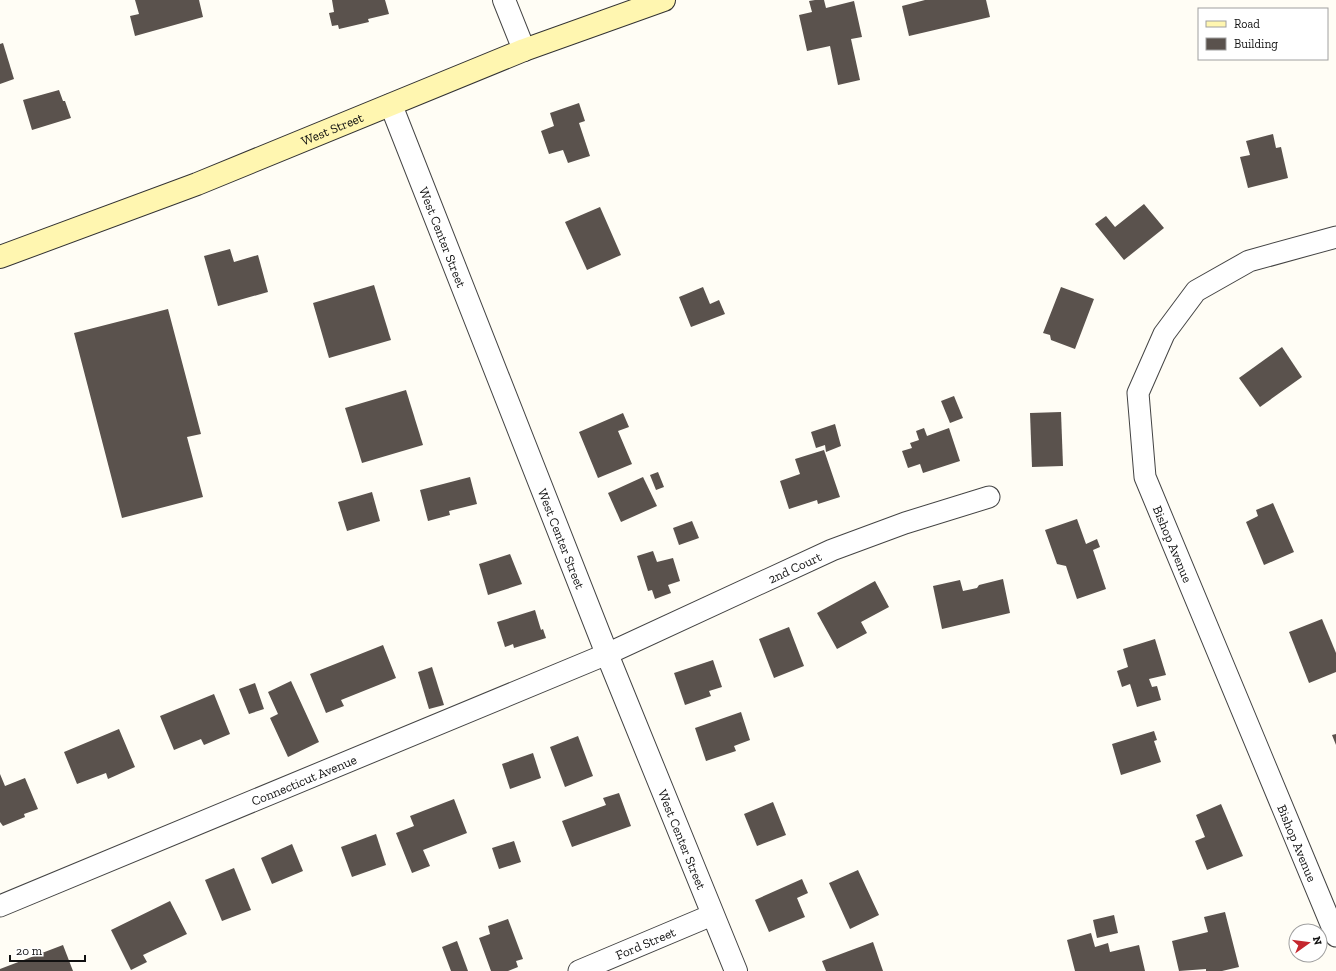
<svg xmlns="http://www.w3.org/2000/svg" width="1336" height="971" viewBox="0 0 1336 971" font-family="'Zilla Slab',serif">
<rect width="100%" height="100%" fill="#fffdf5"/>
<!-- building -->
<g fill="#5a524d">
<path d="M135 0H199L203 17 135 36 130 16 139 14Z"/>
<path d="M332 0H385L389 14 368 19 369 22 339 29 338 25 332 26 329 13 334 12Z"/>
<path d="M815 0H824L826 8 854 1 862 37 851 39 860 80 838 85 830 46 807 51 799 15 812 12 809 1Z"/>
<path d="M925 0H986L990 17 909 36 902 6Z"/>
<path d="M3 43 14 79 0 84V44Z"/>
<path d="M59 90 63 101H65L71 118 32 130 23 100Z"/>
<path d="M579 103 585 121 579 123 590 156 568 163 563 150 549 154 541 131 554 126 550 113Z"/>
<path d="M1273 134 1276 148 1281 147 1288 178 1248 188 1240 157 1250 155 1246 141Z"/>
<path d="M1144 204 1164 228 1124 260 1095 224 1106 216 1115 227Z"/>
<path d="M600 207 621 255 587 270 565 222Z"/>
<path d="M230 249 234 262 258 255 268 292 218 306 204 256Z"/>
<path d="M374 285 391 340 329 358 313 303Z"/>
<path d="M703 287 710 304 719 300 725 314 691 327 679 297Z"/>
<path d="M1061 287 1094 299 1075 349 1051 340 1050 335 1043 333Z"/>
<path d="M168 309 201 434 187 437 203 497 122 518 74 333Z"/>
<path d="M1282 347 1302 377 1260 407 1239 378Z"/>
<path d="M406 390 423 445 362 463 345 408Z"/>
<path d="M954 396 963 418 950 423 941 401Z"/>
<path d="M1061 412 1063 466 1032 467 1030 413Z"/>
<path d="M623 413 629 427 618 431 632 464 598 478 579 432Z"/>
<path d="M835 424 841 446 826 452 825 445 816 448 811 432Z"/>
<path d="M924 428 927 436 949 428 960 461 923 473 920 464 908 468 902 451 912 448 910 443 919 440 916 431Z"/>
<path d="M824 450 840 497 818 504 817 500 789 509 780 481 800 474 795 459Z"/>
<path d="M658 472 664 487 656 490 650 475Z"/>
<path d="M470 477 477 504 449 511 450 515 428 521 420 490Z"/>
<path d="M643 477 657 506 621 522 608 493Z"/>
<path d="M372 492 380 521 347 531 338 502Z"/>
<path d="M1273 503 1294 552 1264 565 1246 522 1258 516 1256 510Z"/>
<path d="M1077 519 1086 544 1097 539 1100 547 1093 550 1106 589 1077 599 1066 566 1057 564 1045 530Z"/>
<path d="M692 521 699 538 679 545 673 528Z"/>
<path d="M653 551 657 562 673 558 680 581 668 585 671 593 655 599 652 590 648 591 637 556Z"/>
<path d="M510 554 522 584 488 595 479 564Z"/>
<path d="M1003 579 1010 613 942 629 933 586 960 580 963 591 977 588 979 585Z"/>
<path d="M875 581 889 607 861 622 867 633 837 649 817 613Z"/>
<path d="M535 610 541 630 543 629 546 638 514 648 513 644 505 647 497 622Z"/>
<path d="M1322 619 1336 653V672L1309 683 1289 632Z"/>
<path d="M789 627 804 666 774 678 759 639Z"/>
<path d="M1155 639 1166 675 1149 679 1152 687 1157 686 1161 700 1137 707 1130 684 1122 687 1117 671 1128 667 1123 649Z"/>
<path d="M383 645 396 678 341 700 344 706 326 713 310 674Z"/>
<path d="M713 660 722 687 709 691 711 696 685 705 674 673Z"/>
<path d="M432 667 444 705 429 709 418 672Z"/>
<path d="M291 681 319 742 288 757 270 718 278 714 268 692Z"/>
<path d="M255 683 264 709 249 714 239 689Z"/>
<path d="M214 694 230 734 204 745 201 739 174 750 160 716Z"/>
<path d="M741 712 750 740 734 746 736 751 706 761 695 728Z"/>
<path d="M119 729 135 767 108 779 106 773 77 784 64 752Z"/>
<path d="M1154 731 1157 740 1154 741 1161 762 1121 775 1112 744Z"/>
<path d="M1336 734V745L1332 735Z"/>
<path d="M578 736 593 776 565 787 550 747Z"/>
<path d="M533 753 541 778 510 789 502 764Z"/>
<path d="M0 774 5 786 25 778 38 809 24 814 25 817 3 826 0 822Z"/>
<path d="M619 793 631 826 572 847 562 821 606 805 603 798Z"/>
<path d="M454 799 467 833 423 850 430 866 412 873 396 833 414 826 410 816Z"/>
<path d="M773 802 786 835 757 846 744 814Z"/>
<path d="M1221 804 1243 856 1207 870 1195 841 1205 837 1196 815Z"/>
<path d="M376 834 386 865 352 877 341 847Z"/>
<path d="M514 841 521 862 499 869 492 848Z"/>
<path d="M292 844 303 871 272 884 261 858Z"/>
<path d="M234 868 251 910 222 921 205 880Z"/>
<path d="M858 870 879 915 850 929 829 883Z"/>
<path d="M802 879 808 893 797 898 805 917 769 932 755 900Z"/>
<path d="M170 901 187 934 143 955 147 962 131 970 111 930Z"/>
<path d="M1225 912 1239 967 1222 971H1206V969L1179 971 1172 941 1208 932 1204 917Z"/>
<path d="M1114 915 1118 933 1097 938 1093 920Z"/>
<path d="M508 919 523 959 516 961 518 967 508 971H491L479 938 490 934 488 926Z"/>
<path d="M1091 933 1095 947 1108 943 1110 952 1139 945 1145 971H1075L1067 940Z"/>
<path d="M457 941 468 971H451L442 947Z"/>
<path d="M873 942 883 971H826L822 961Z"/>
<path d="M63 945 73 971H0V969Z"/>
</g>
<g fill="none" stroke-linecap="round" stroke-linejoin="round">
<defs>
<g id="minor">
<path id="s1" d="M1336 237 1249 261 1196 291 1164 334 1138 393 1145 477 1336 936"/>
<path id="s2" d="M0 906 607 654 832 550 905 523 989 497"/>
<path id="s3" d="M579 971 712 915"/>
</g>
<g id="tertiary">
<path d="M504 0 524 50"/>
<path id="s4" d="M391 105 607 654 736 971"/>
</g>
<g id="secondary">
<path id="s5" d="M0 257 197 184 524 50 664 0"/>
</g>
</defs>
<!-- minor casing -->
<use href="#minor" stroke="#444" stroke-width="23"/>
<!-- tertiary casing -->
<use href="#tertiary" stroke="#444" stroke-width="24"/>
<!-- secondary casing -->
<use href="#secondary" stroke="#333" stroke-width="24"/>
<!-- minor -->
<use href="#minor" stroke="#fff" stroke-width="21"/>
<!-- tertiary -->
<use href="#tertiary" stroke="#fff" stroke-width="22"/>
<!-- secondary -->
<use href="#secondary" stroke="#fff6b0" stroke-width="22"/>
</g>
<g text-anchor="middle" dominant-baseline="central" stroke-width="4" stroke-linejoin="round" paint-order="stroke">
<!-- street labels -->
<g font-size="13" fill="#111" stroke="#fff">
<text stroke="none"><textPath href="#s5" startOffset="356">West Street</textPath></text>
<text stroke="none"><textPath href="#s4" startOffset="142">West Center Street</textPath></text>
<text stroke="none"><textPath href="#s4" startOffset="466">West Center Street</textPath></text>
<text stroke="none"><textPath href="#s1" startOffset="426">Bishop Avenue</textPath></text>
<text stroke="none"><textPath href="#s2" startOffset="864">2nd Court</textPath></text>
<text stroke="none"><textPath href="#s2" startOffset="329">Connecticut Avenue</textPath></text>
<text stroke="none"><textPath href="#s4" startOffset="790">West Center Street</textPath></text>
<text stroke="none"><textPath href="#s1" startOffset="750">Bishop Avenue</textPath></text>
<text stroke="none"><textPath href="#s3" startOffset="72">Ford Street</textPath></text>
</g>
</g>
<!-- legend -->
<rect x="1198" y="8" width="130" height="52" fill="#ffffff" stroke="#a0a0a0"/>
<rect x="1206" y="21" width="20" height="6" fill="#fff6b0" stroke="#a0a0a0"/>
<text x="1234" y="28" font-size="12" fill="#111111">Road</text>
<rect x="1206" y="38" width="20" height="12" fill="#5a524d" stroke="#a0a0a0"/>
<text x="1234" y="48" font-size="12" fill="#111111">Building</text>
<!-- north arrow -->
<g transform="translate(1308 943) rotate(76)"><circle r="19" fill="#ffffff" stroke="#a0a0a0"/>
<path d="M0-3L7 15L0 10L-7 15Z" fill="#c4262e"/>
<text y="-6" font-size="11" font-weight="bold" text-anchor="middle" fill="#111111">N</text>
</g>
<!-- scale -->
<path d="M10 955v6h75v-6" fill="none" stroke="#111111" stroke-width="2"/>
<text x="16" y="955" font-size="12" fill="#111111" stroke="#ffffff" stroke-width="3" paint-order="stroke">20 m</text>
</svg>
